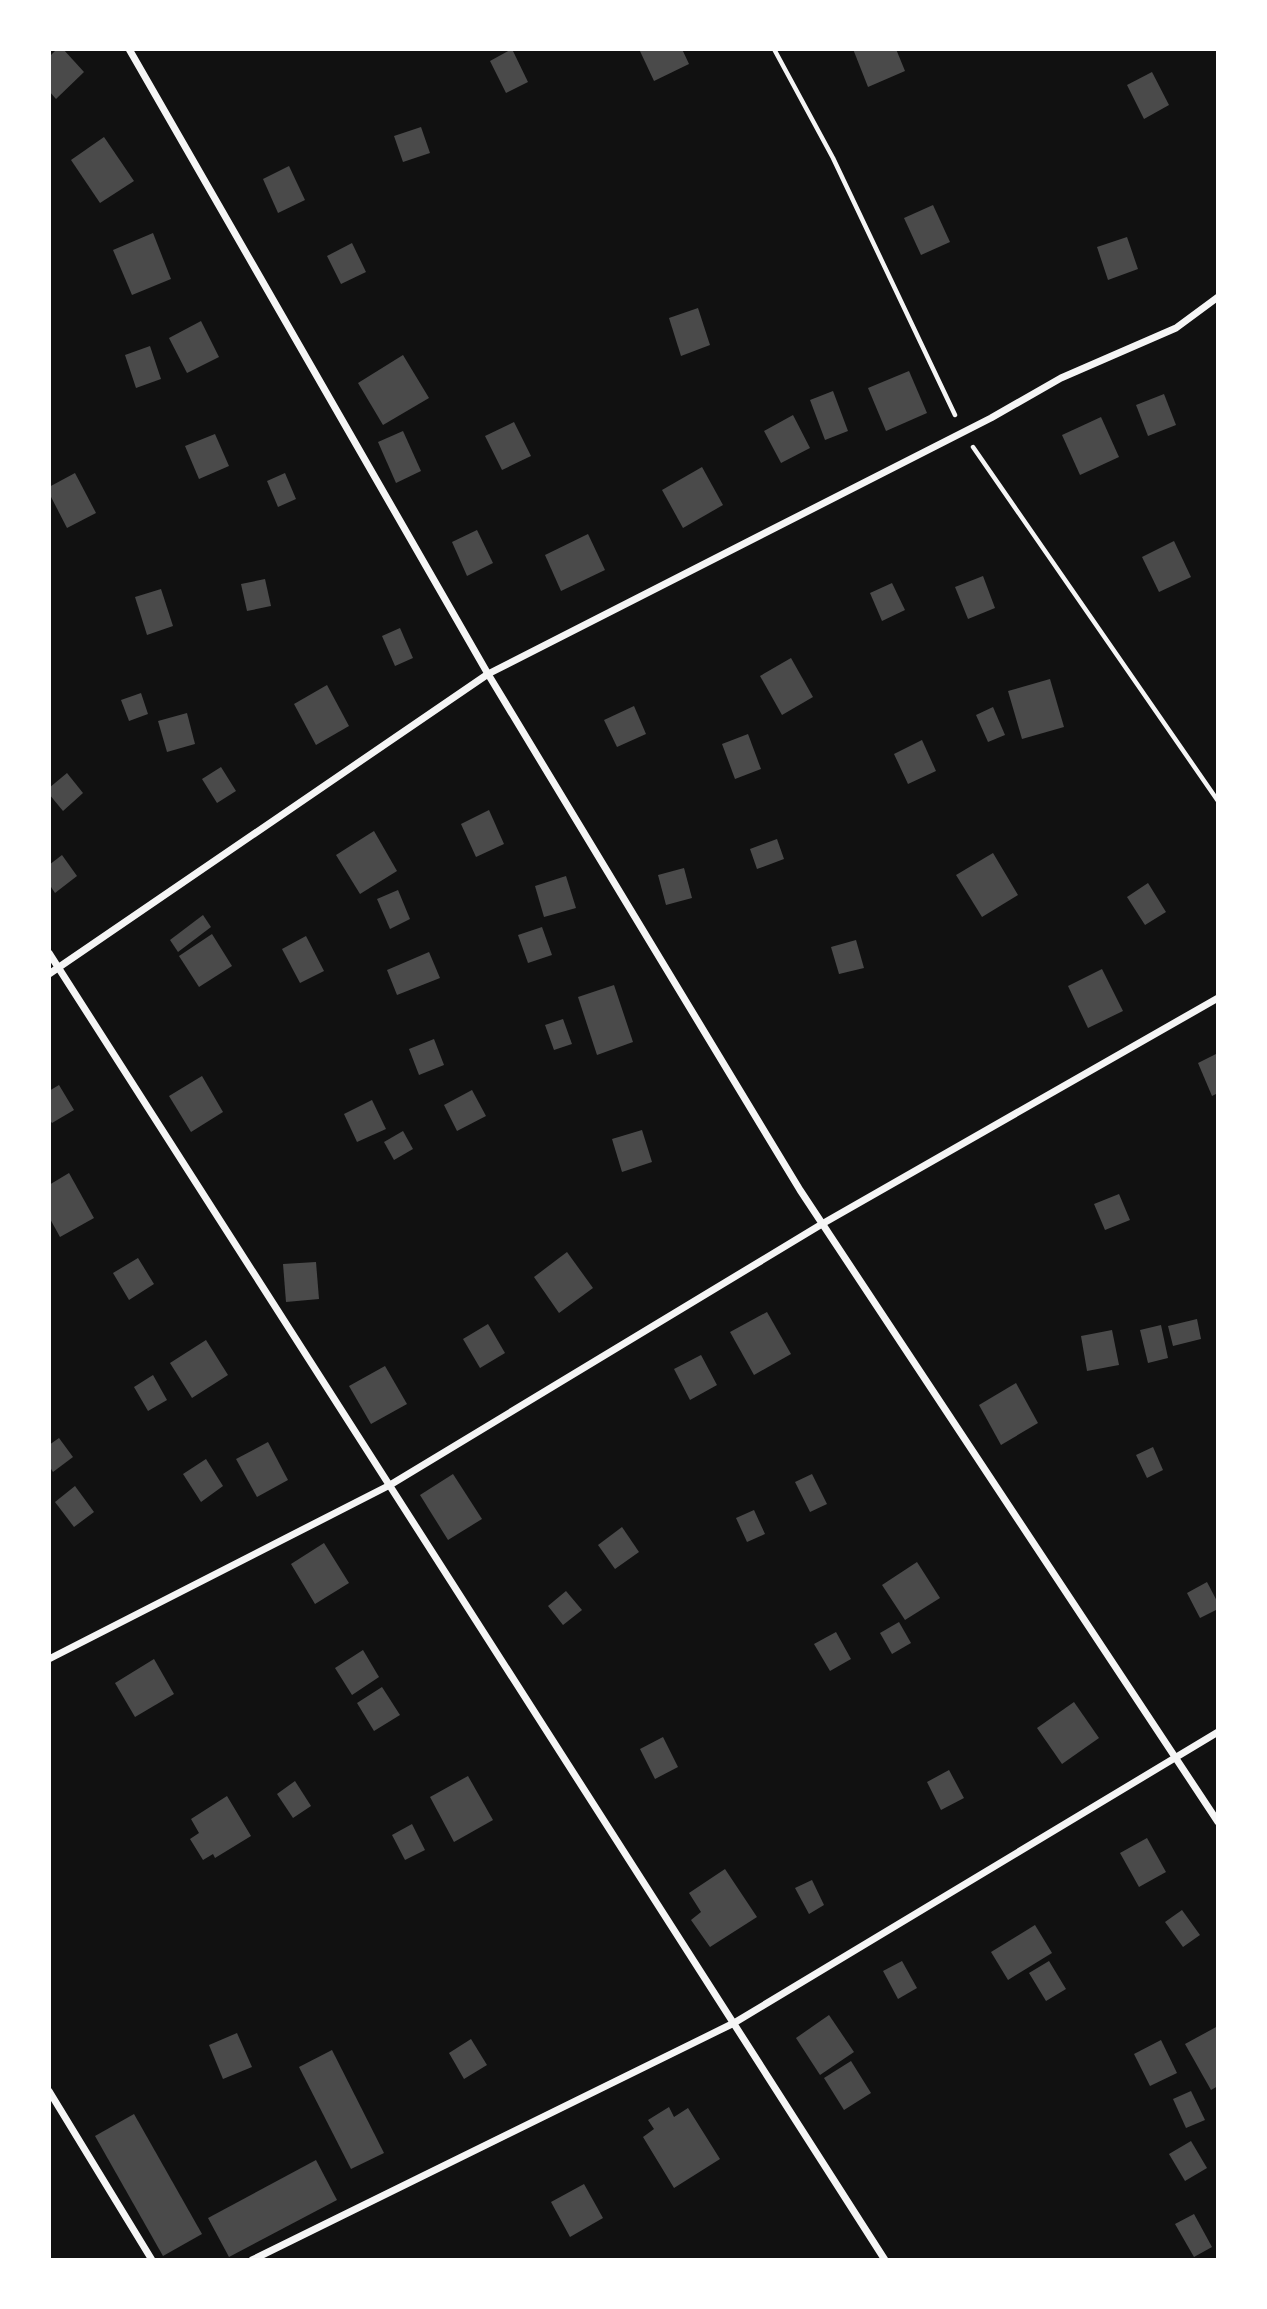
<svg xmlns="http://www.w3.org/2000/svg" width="1267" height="2309" viewBox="0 0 1267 2309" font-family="'Varela Round',sans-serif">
<rect width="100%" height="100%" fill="#111"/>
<!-- building -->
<g fill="#4a4a4a">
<path d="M57 49H63L84 72 56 99 49 91V57Z"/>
<path d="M512 49 528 82 506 93 490 61Z"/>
<path d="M639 49H682L689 64 654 81Z"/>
<path d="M853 49H896L905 71 868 87Z"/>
<path d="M1152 72 1169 105 1144 119 1127 85Z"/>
<path d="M421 127 430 153 403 162 394 136Z"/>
<path d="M104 137 134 181 100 203 71 160Z"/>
<path d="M289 166 305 200 278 213 263 179Z"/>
<path d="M933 205 950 242 921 255 904 218Z"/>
<path d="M153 233 171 279 132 295 113 250Z"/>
<path d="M1127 237 1138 269 1108 280 1097 247Z"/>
<path d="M352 243 366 272 341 284 327 256Z"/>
<path d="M698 308 710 345 681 356 669 318Z"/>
<path d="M201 321 219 357 187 373 169 338Z"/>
<path d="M150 346 161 379 136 388 125 355Z"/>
<path d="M403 355 429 398 383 425 358 383Z"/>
<path d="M909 371 927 413 886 431 868 388Z"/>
<path d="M833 391 848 431 825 440 810 400Z"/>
<path d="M1164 394 1176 425 1148 436 1136 405Z"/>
<path d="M793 415 810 448 781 463 764 431Z"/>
<path d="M1101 417 1119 457 1080 475 1062 435Z"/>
<path d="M514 422 531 456 502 470 485 436Z"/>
<path d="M403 431 421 471 396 483 378 442Z"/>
<path d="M215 434 229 466 199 479 185 446Z"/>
<path d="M702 467 723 505 683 528 662 490Z"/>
<path d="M75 473 96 513 67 528 49 493V487Z"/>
<path d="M285 473 296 499 278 507 267 481Z"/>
<path d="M477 530 493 563 467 576 452 542Z"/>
<path d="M588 534 605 570 561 591 545 555Z"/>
<path d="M1174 541 1191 577 1159 592 1142 557Z"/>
<path d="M983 576 995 608 968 619 955 587Z"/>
<path d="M265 579 271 606 247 611 241 584Z"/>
<path d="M892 583 905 610 882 621 870 593Z"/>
<path d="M161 589 173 626 147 635 135 597Z"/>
<path d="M400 628 413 658 395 666 382 636Z"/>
<path d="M791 658 813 697 782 715 760 676Z"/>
<path d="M1050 679 1064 727 1022 739 1008 691Z"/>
<path d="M327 685 349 726 316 745 294 704Z"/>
<path d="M141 693 148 714 129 721 121 700Z"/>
<path d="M634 706 646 734 617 747 604 720Z"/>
<path d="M993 707 1005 735 988 742 976 715Z"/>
<path d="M187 713 195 744 167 752 158 721Z"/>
<path d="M748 734 761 769 735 779 722 744Z"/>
<path d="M922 740 936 771 908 784 894 754Z"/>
<path d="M221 767 236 791 217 803 202 779Z"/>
<path d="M67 773 83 793 63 811 49 794V788Z"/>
<path d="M489 810 504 844 476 857 461 824Z"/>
<path d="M374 831 397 871 360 894 336 855Z"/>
<path d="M777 839 784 859 757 869 750 849Z"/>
<path d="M993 853 1018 895 982 917 956 875Z"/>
<path d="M62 855 77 876 55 893 49 884V865Z"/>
<path d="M684 868 692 898 666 905 658 875Z"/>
<path d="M566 876 576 908 544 917 535 886Z"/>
<path d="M1148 883 1166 912 1145 925 1127 897Z"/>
<path d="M398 890 410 919 390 929 377 899Z"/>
<path d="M203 915 211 927 178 952 170 940Z"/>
<path d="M542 927 552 955 528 963 518 935Z"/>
<path d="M212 934 232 966 199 987 179 956Z"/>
<path d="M306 936 324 971 300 983 282 949Z"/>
<path d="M856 940 864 968 839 974 831 947Z"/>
<path d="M429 952 440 978 397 995 387 970Z"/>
<path d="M1102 969 1123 1011 1088 1028 1068 986Z"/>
<path d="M614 985 633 1042 597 1055 578 997Z"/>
<path d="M563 1019 572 1044 554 1050 545 1025Z"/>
<path d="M434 1039 444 1065 419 1075 409 1049Z"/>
<path d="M1218 1053V1093L1212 1096 1198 1063Z"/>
<path d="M202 1076 223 1112 191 1132 169 1096Z"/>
<path d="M59 1085 74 1110 52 1123 49 1119V1091Z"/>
<path d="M472 1090 486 1116 457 1131 444 1105Z"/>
<path d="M372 1100 386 1129 357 1142 344 1114Z"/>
<path d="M642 1130 652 1162 622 1172 612 1139Z"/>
<path d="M403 1131 413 1149 394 1160 384 1142Z"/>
<path d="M69 1173 94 1218 60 1237 49 1217V1185Z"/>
<path d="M1119 1194 1130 1220 1105 1230 1094 1204Z"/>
<path d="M567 1252 593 1288 559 1313 534 1277Z"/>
<path d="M138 1258 154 1284 129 1300 113 1273Z"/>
<path d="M316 1262 319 1299 286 1302 283 1264Z"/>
<path d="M767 1312 791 1354 754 1375 730 1332Z"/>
<path d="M1197 1319 1201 1339 1173 1346 1168 1326Z"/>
<path d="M488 1324 505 1353 480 1368 463 1339Z"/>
<path d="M1161 1325 1168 1358 1148 1363 1140 1330Z"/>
<path d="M1112 1330 1119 1365 1087 1371 1081 1336Z"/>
<path d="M206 1340 228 1375 192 1398 170 1363Z"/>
<path d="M701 1355 717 1385 690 1400 674 1369Z"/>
<path d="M385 1366 407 1404 371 1424 349 1386Z"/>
<path d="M153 1375 167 1400 148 1411 134 1387Z"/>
<path d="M1016 1383 1038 1423 1001 1445 979 1405Z"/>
<path d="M59 1438 73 1457 53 1472 49 1466V1445Z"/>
<path d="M268 1442 288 1480 257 1497 236 1459Z"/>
<path d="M1153 1447 1163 1470 1147 1478 1136 1455Z"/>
<path d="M206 1459 223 1486 201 1502 183 1474Z"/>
<path d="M453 1474 482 1519 448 1540 420 1495Z"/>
<path d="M812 1474 827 1504 810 1512 795 1482Z"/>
<path d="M75 1486 94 1512 74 1527 55 1502Z"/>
<path d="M754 1510 765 1534 747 1542 736 1518Z"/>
<path d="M622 1527 639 1552 615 1569 598 1545Z"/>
<path d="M324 1543 349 1583 315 1604 291 1564Z"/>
<path d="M917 1562 940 1598 905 1620 882 1585Z"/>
<path d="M1207 1582 1218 1603V1609L1200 1618 1187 1593Z"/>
<path d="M566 1591 582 1610 563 1625 548 1606Z"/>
<path d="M899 1622 911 1643 892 1654 880 1633Z"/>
<path d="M836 1632 851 1659 830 1671 814 1644Z"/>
<path d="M363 1650 379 1677 352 1695 335 1668Z"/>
<path d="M154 1659 174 1694 135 1717 115 1683Z"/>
<path d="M382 1687 400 1715 374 1731 357 1703Z"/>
<path d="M1074 1702 1099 1738 1062 1764 1037 1728Z"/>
<path d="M663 1737 678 1767 655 1779 640 1749Z"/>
<path d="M949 1770 964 1798 941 1810 927 1782Z"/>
<path d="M468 1776 493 1820 454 1842 430 1797Z"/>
<path d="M295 1781 311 1806 293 1818 277 1794Z"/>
<path d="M227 1796 251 1836 215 1858 213 1854 203 1860 190 1839 199 1833 191 1819Z"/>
<path d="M412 1824 425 1850 405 1860 392 1835Z"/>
<path d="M1147 1838 1166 1872 1139 1887 1120 1853Z"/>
<path d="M725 1869 757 1917 710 1947 691 1920 701 1912 689 1893Z"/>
<path d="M812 1880 824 1905 809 1914 795 1888Z"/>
<path d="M1182 1910 1200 1935 1183 1947 1165 1922Z"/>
<path d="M1035 1925 1052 1953 1008 1980 991 1952Z"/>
<path d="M902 1961 917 1988 898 1999 883 1971Z"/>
<path d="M1049 1961 1066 1989 1046 2001 1029 1973Z"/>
<path d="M829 2015 854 2052 820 2075 796 2038Z"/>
<path d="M1218 2026V2086L1211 2090 1185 2044Z"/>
<path d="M237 2033 252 2067 223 2079 209 2045Z"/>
<path d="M471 2039 487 2065 464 2079 449 2053Z"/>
<path d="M1161 2040 1177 2073 1150 2086 1134 2054Z"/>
<path d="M332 2050 384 2153 351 2169 299 2067Z"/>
<path d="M851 2061 871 2093 844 2110 824 2078Z"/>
<path d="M1191 2091 1205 2120 1186 2128 1173 2099Z"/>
<path d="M669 2107 674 2117 688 2108 720 2159 674 2188 643 2137 654 2129 648 2120Z"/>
<path d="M134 2114 202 2234 163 2256 95 2136Z"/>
<path d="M1191 2141 1207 2168 1185 2181 1169 2154Z"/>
<path d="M316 2160 337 2200 229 2257 208 2218Z"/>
<path d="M584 2184 603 2218 570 2237 551 2202Z"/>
<path d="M1194 2214 1212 2247 1194 2257 1175 2224Z"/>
</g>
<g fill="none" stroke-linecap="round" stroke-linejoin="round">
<!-- path -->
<g stroke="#f5f5f5" stroke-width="4.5">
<path d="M774 49 833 158 955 415"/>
<path d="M973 447 1218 801"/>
</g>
<!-- minor -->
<g stroke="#f5f5f5" stroke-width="7">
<path d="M129 49 488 674 800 1190 1218 1822"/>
<path d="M49 953 885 2260"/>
<path d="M49 974 488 674 991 418 1061 378 1176 328 1218 297"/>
<path d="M49 1659 390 1485 822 1224 1218 998"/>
<path d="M49 2091 152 2260"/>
<path d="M252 2260 734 2023 1218 1732"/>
</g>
</g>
<!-- border -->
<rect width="1267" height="2309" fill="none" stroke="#ffffff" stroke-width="102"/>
</svg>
